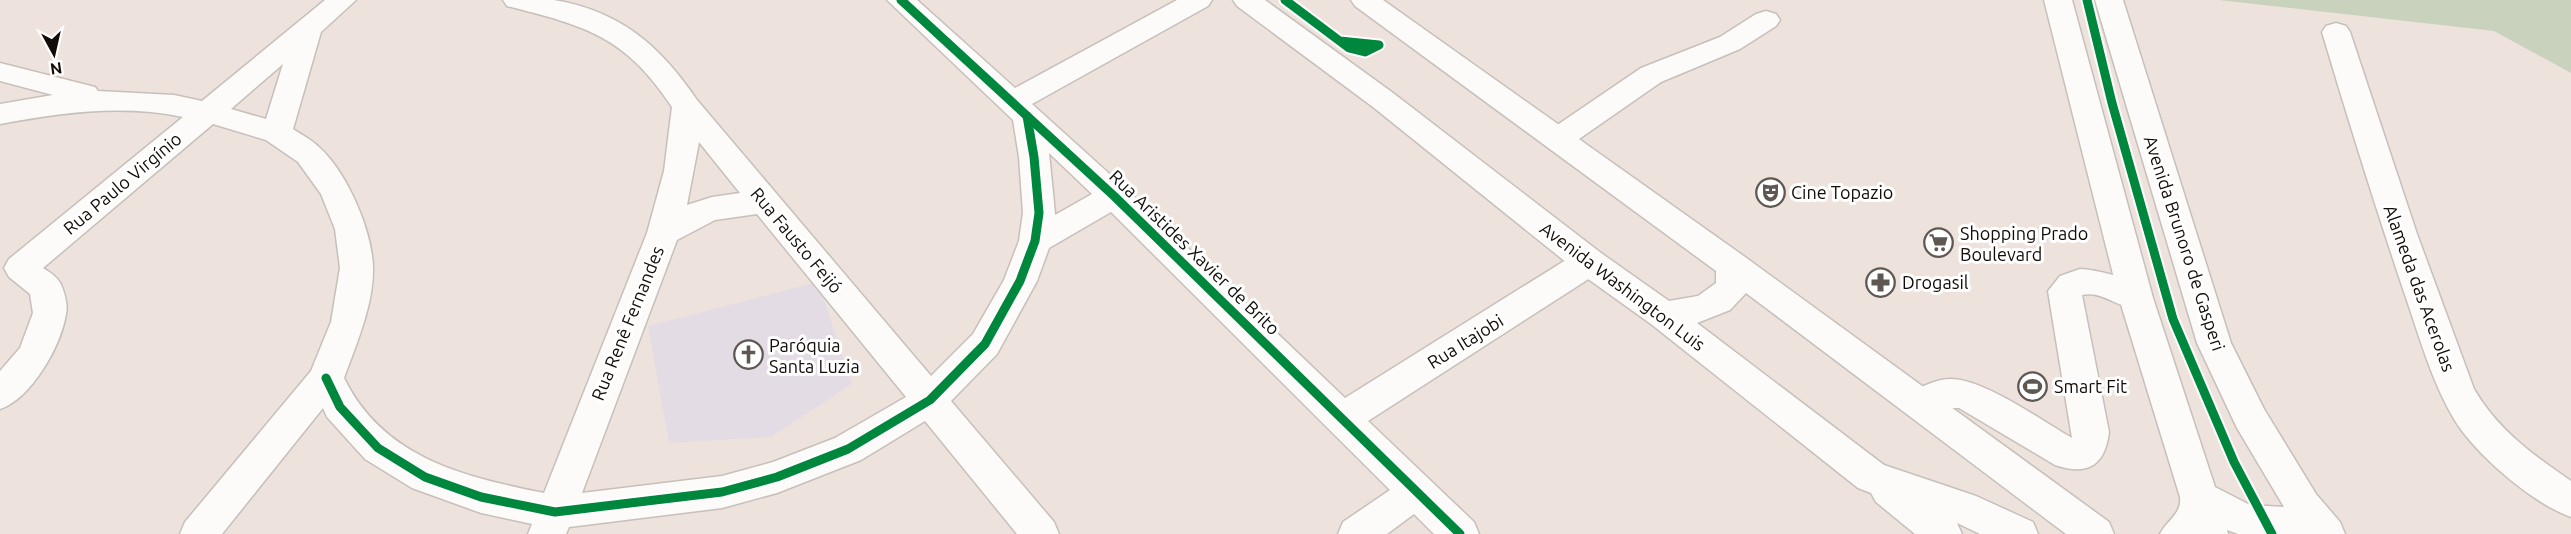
<svg xmlns="http://www.w3.org/2000/svg" width="2571" height="534" viewBox="0 0 2571 534" font-family="Ubuntu,sans-serif">
<rect width="100%" height="100%" fill="#ede3dc"/>
<!-- green -->
<path fill="#c9d2bd" d="M2219 0H2571V73L2494 31Z"/>
<!-- building -->
<path fill="#e3dce4" d="M818 282 852 384 771 437 669 443 648 326Z"/>
<g fill="none" stroke-linecap="round" stroke-linejoin="round">
<defs>
<g id="minor">
<path d="M325 0H356L321 32 293 129C302 135 312 140 320 148 347 173 372 230 373 267 374 304 356 345 344 378 383 458 464 477 544 493L647 233 664 171 672 107C625 36 586 26 507 6L503 0C520 0 538 0 554 0 621 11 661 47 697 100L931 376 973 334 1004 280 1019 241 1023 213 1019 157 1013 120 887 0H917L1015 88 1177 0H1212L1208 6 1032 104 1125 188 1345 398 1577 253 1589 250 1601 253 1605 262 1601 271 1368 421 1474 522 1479 534H1434L1414 514 1387 534H1338L1343 522 1390 490 1111 212 1049 248 1037 281 997 354 951 401 1054 522 1059 534H1017L925 421 861 460 777 493 722 508 569 527 566 534H528L532 524 481 513 412 488 365 459 327 417 323 408 222 534H180L185 522 311 371 331 322 340 268 335 229 321 194 298 162 266 140 213 124 43 268C51 273 59 278 62 287 65 294 68 307 66 314 61 346 31 399 0 409V371L20 348 33 313 30 294 9 277 4 268 9 259 183 117C122 104 60 113 0 124V104L53 95 0 81V63L95 87 98 91 174 95 202 101ZM283 64 266 119 231 109ZM699 142 740 193 712 197 687 205ZM1049 153 1092 194 1055 215V213ZM757 214 906 397 835 438 773 462 722 476 582 493 677 240 715 220Z"/>
<path d="M1766 11 1776 14 1780 20 1776 26 1740 49 1661 82 1569 146 1558 149 1547 146 1543 139 1547 132 1641 68 1720 37 1756 14Z"/>
<path d="M2336 23 2346 26 2350 32 2417 234 2474 389C2497 429 2533 455 2571 481V517C2532 503 2475 454 2454 419 2431 380 2419 335 2404 292 2375 206 2348 119 2322 32L2326 26Z"/>
<path d="M2080 269C2094 269 2138 280 2148 290 2150 292 2151 295 2153 298L2148 307C2122 315 2107 290 2082 295L2109 432C2105 466 2087 476 2055 465L1959 408H1945L1920 418 1907 414 1902 404 1907 394C1921 387 1936 379 1951 379 1984 379 2042 421 2072 438L2048 291 2060 276Z"/>
</g>
<g id="major">
<path d="M1233 0H1265L1393 93 1601 253 1669 301 1698 296 1716 283V271L1355 6 1351 0H1383L1745 257 2109 522 2114 534H2066L1746 293 1730 310 1697 323 1884 465 1976 496 2033 522 2038 534H1980L1957 523 1962 534H1915L1876 502 1871 493 1858 488 1651 324 1577 271 1373 107 1237 6Z"/>
<path d="M2044 0H2072L2153 298 2215 487 2250 505 2284 507 2237 428 2197 343 2095 0H2123L2231 343 2264 409 2316 494 2340 522 2345 534H2238L2227 530 2228 534H2160C2167 520 2182 514 2180 497L2119 298Z"/>
</g>
</defs>
<!-- minor casing -->
<use href="#minor" stroke="#c7bfba" stroke-width="3"/>
<!-- major casing -->
<use href="#major" stroke="#c7bfba" stroke-width="3"/>
<!-- minor -->
<use href="#minor" fill="#fcfbfa" fill-rule="evenodd"/>
<!-- major -->
<use href="#major" fill="#fcfbfa" fill-rule="evenodd"/>
<defs>
<g id="cycleway">
<path d="M901 0 1114 196 1460 534"/>
<path d="M1285 0 1349 48 1365 52 1379 45 1340 41"/>
<path d="M2087 0 2112 103 2173 319 2234 462 2272 534"/>
<path d="M326 378 340 407 378 448 425 477 481 497 555 512 722 492 777 477 848 449 930 400 985 344 1020 281 1035 241 1039 213 1034 157 1027 116"/>
</g>
</defs>
<!-- cycleway casing -->
<use href="#cycleway" stroke="#fff" stroke-width="13"/>
<!-- cycleway -->
<use href="#cycleway" stroke="#00873e" stroke-width="9"/>
</g>
<!-- icons -->
<defs>
<symbol id="theatre-ring" viewBox="-11 -11 22 22"><circle r="9.5" fill="#fff" stroke="#5f5752" stroke-width="1.5"/><path d="M-5-5.5Q0-4 5-5.5V0Q5 5 0 6Q-5 5-5 0ZM-3.3-2.5H-1v1.5H-3.3ZM1-2.5H3.3v1.5H1ZM-2.8 1Q0 5.5 2.8 1Z" fill="#5f5752"/></symbol>
<symbol id="supermarket-ring" viewBox="-11 -11 22 22"><circle r="9.5" fill="#fff" stroke="#5f5752" stroke-width="1.5"/><path d="M-6-5.5h2.5l.6 2H6L4.5 2H-2.5L-4.4-4H-6ZM-1.5 3.2a1.3 1.3 0 1 0 .1 0ZM3 3.2a1.3 1.3 0 1 0 .1 0Z" fill="#5f5752"/></symbol>
<symbol id="pharmacy-ring" viewBox="-11 -11 22 22"><circle r="9.5" fill="#fff" stroke="#5f5752" stroke-width="1.5"/><path d="M-2-6h4v4h4v4h-4v4h-4v-4h-4v-4h4Z" fill="#5f5752"/></symbol>
<symbol id="church-ring" viewBox="-11 -11 22 22"><circle r="9.5" fill="#fff" stroke="#5f5752" stroke-width="1.5"/><path d="M-1.2-6h2.4v3.5h3.3v2.4h-3.3V6h-2.4V-.1h-3.3v-2.4h3.3Z" fill="#5f5752"/></symbol>
<symbol id="stadium-ring" viewBox="-11 -11 22 22"><circle r="9.5" fill="#fff" stroke="#5f5752" stroke-width="1.5"/><path d="M0-5a6.5 5 0 1 0 0 10a6.5 5 0 1 0 0-10ZM-3.5-1.8h7v3.6h-7Z" fill="#5f5752"/></symbol>
</defs>
<g fill-rule="evenodd">
<use href="#theatre-ring" x="1754" y="176" width="33" height="33"/>
<use href="#supermarket-ring" x="1922" y="226" width="33" height="33"/>
<use href="#pharmacy-ring" x="1864" y="266" width="33" height="33"/>
<use href="#church-ring" x="732" y="338" width="33" height="33"/>
<use href="#stadium-ring" x="2016" y="370" width="33" height="33"/>
</g>
<g text-anchor="middle" dominant-baseline="central" stroke-width="6" stroke-linejoin="round" paint-order="stroke">
<!-- street labels -->
<g font-size="18" fill="#120c08" stroke="#fff">
<text transform="translate(122 183) rotate(-40)">Rua Paulo Virgínio</text>
<text transform="translate(797 240) rotate(50)">Rua Fausto Feijó</text>
<text transform="translate(2185 243) rotate(72)">Avenida Brunoro de Gasperi</text>
<text transform="translate(1195 252) rotate(44)">Rua Aristides Xavier de Brito</text>
<text transform="translate(1623 286) rotate(37)">Avenida Washington Luis</text>
<text transform="translate(2420 288) rotate(70)">Alameda das Acerolas</text>
<text transform="translate(627 323) rotate(-68)">Rua Renê Fernandes</text>
<text transform="translate(1465 341) rotate(-32)">Rua Itajobi</text>
</g>
<!-- poi labels -->
<g font-size="18" fill="#120c08" stroke="#fff" text-anchor="start">
<text x="1791" y="192">Cine Topazio</text>
<text x="1960" y="233">Shopping Prado<tspan x="1960" dy="21">Boulevard</tspan></text>
<text x="1902" y="282">Drogasil</text>
<text x="769" y="345">Paróquia<tspan x="769" dy="21">Santa Luzia</tspan></text>
<text x="2054" y="386">Smart Fit</text>
</g>
</g>
<!-- north arrow -->
<g transform="translate(54 54) rotate(172)" stroke="#ffffff" stroke-width="4.5" paint-order="stroke">
<path d="M0-4.5L10 22L0 15L-10 22Z" fill="#120c08"/>
<text y="-9" font-size="16" font-weight="bold" text-anchor="middle" fill="#120c08">N</text>
</g>
</svg>
